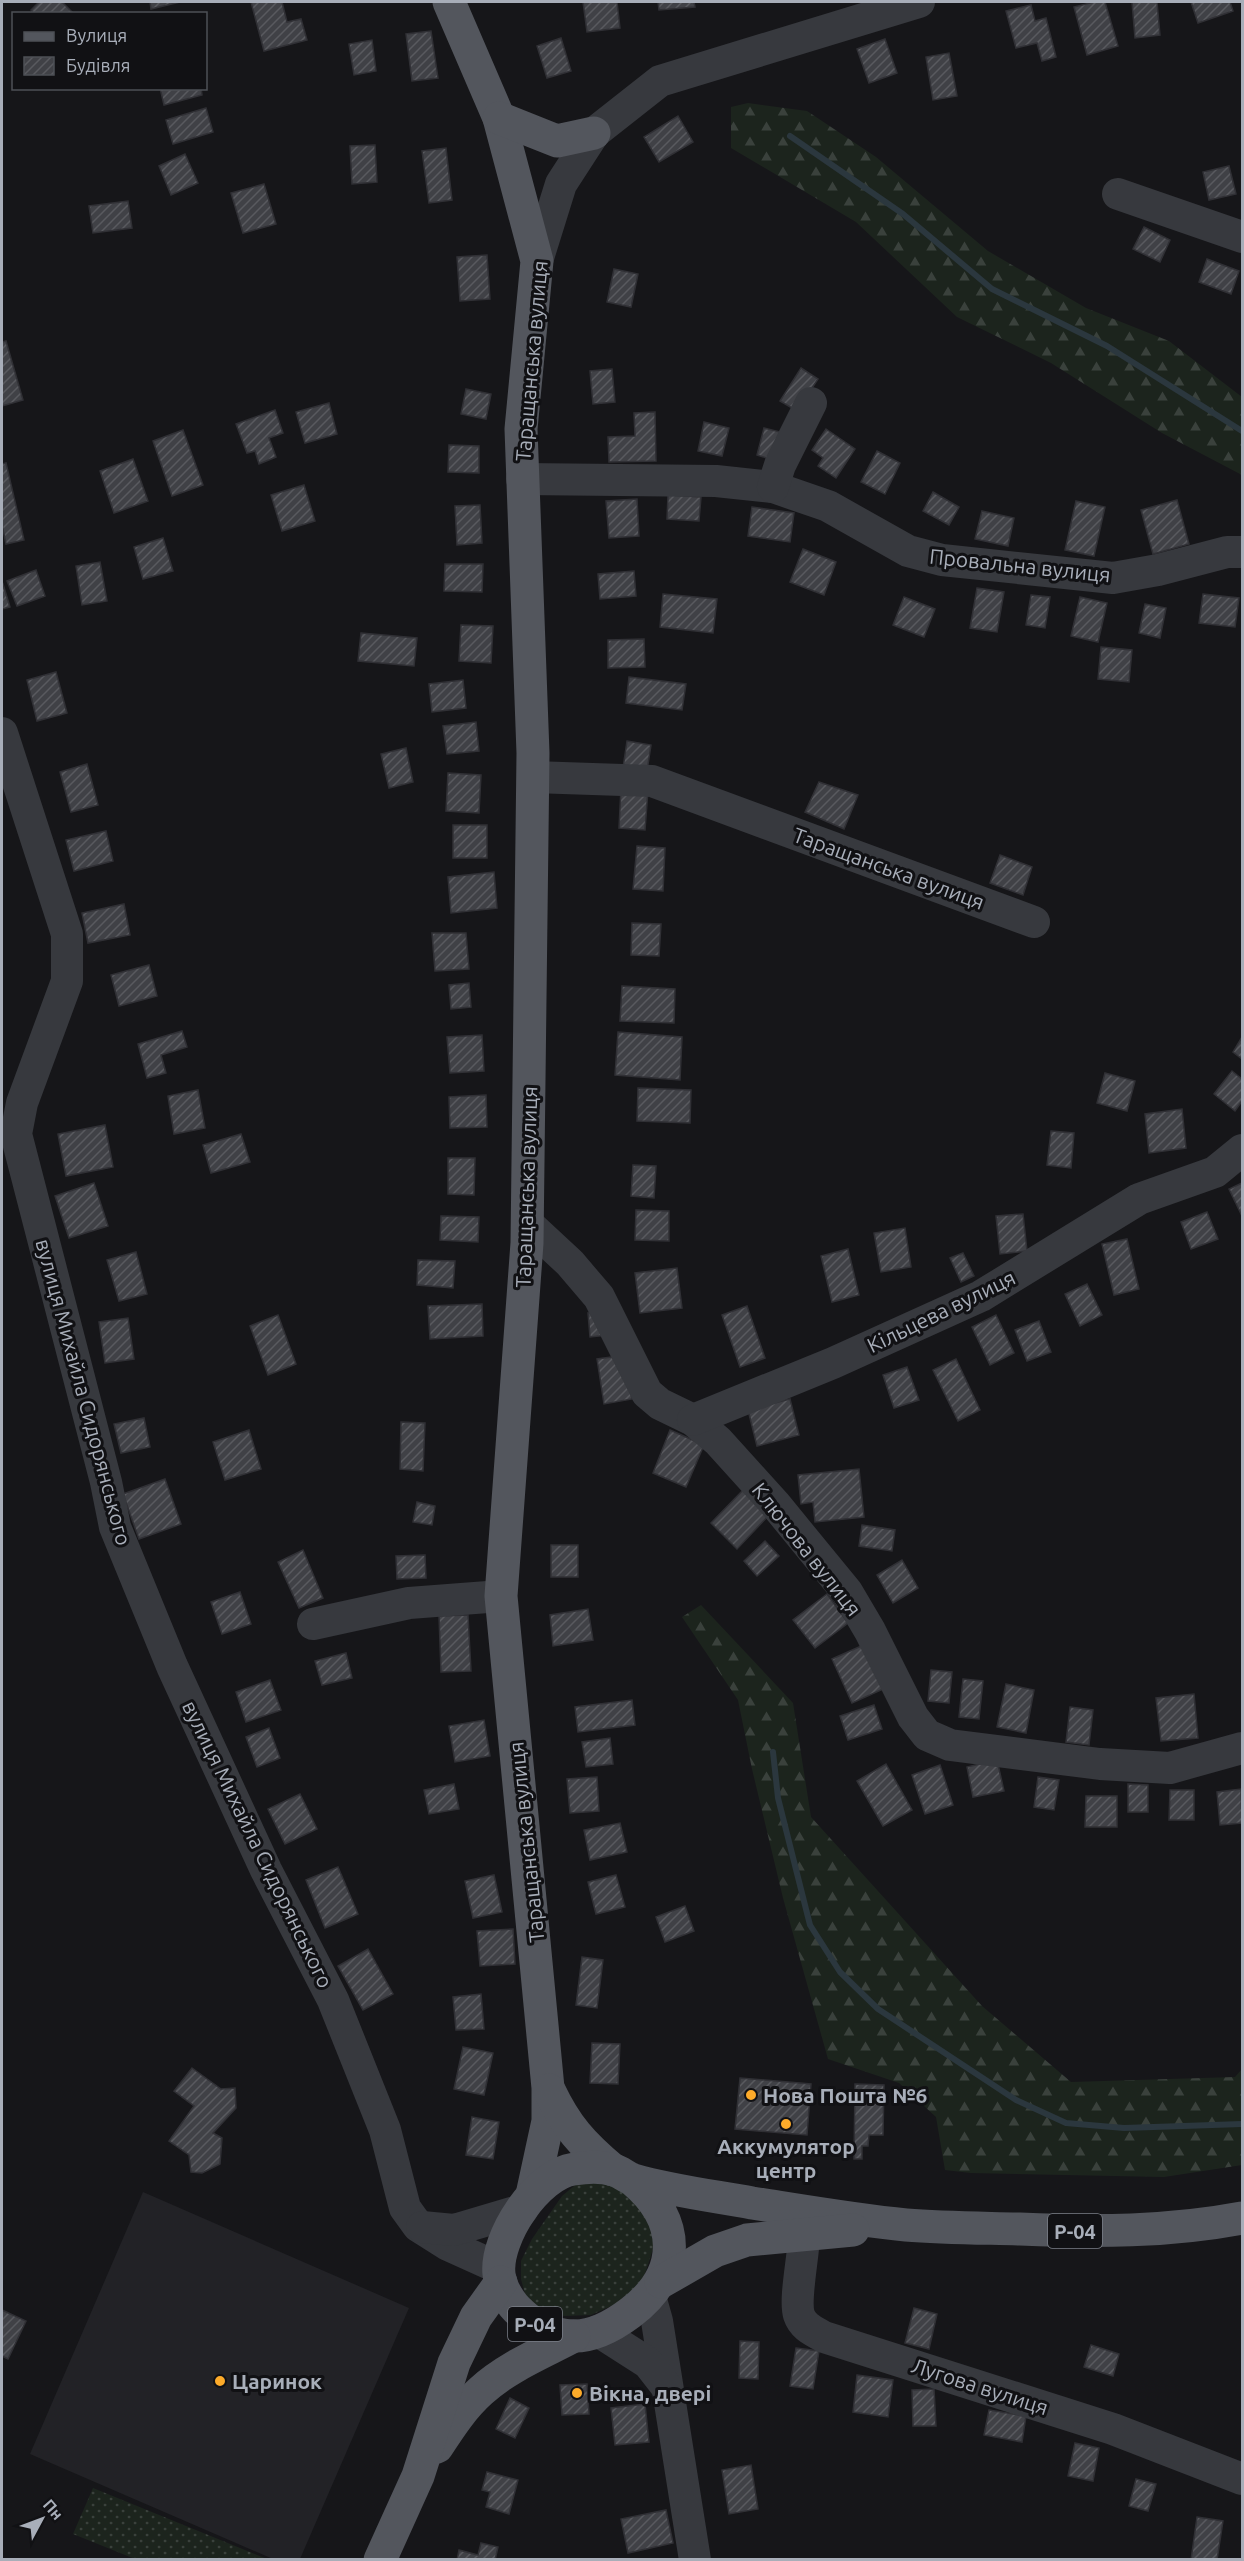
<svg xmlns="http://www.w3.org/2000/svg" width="1244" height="2561" viewBox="0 0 1244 2561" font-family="Ubuntu,sans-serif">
<defs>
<pattern id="grass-dots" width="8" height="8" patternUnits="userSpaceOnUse" patternTransform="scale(1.5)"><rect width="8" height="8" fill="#1c241d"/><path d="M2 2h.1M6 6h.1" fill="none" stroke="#3a413c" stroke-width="1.8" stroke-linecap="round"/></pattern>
<pattern id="forest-firs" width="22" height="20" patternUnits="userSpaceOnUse" patternTransform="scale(1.5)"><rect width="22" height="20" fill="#1c241d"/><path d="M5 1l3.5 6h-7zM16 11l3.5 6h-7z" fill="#3a413c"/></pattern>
<pattern id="building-hatch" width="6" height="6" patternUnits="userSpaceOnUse" patternTransform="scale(1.5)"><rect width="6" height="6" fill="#404146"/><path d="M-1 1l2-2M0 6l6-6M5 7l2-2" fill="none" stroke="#595a5f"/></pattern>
</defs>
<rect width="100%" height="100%" fill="#161619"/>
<!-- built -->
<path fill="#222226" d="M143 2192 409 2308 300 2559H273L30 2454Z"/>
<!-- grass -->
<g fill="url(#grass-dots)">
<path d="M588 2180 626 2188 653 2223V2249L643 2280 620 2302 591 2315 564 2316 542 2310 526 2298 521 2279V2261L532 2239 562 2196 574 2186Z"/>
<path d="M93 2488 267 2559H135L73 2534Z"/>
</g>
<!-- forest -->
<g fill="url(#forest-firs)">
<path d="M748 103 807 111 876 157 988 251 1086 308 1169 341 1242 397V475L1162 433 1051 363 957 317 856 222 731 148V107Z"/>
<path d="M701 1605 793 1703 811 1817 982 2006 1071 2082 1235 2077 1242 2069V2165L1164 2177 971 2173 945 2170 936 2117 899 2083 828 2059 783 1898 752 1769 738 1700 682 1617Z"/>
</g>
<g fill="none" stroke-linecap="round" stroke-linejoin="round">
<!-- stream -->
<g stroke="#2b373e" stroke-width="6">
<path d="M790 136 903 214 992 289 1107 346 1242 431"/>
<path d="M773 1752 778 1798 810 1925 840 1972 878 2009 1016 2100 1066 2123 1124 2128 1242 2124"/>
</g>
</g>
<!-- building -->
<g fill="url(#building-hatch)" stroke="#303035" stroke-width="1.5">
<path d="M39 2H62L74 14H34L31 10Z"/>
<path d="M150 2H180L151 9Z"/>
<path d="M251 2H282L287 22 301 19 307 40 264 51Z"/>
<path d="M583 2H617L620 28 587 32Z"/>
<path d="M658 2H694L695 7 659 10Z"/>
<path d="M1094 2H1105L1118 46 1087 55 1074 7Z"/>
<path d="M1132 2H1157L1160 35 1135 38Z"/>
<path d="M1191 2H1230L1233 11 1198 23Z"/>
<path d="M1031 5 1035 21 1046 18 1056 57 1042 61 1037 43 1016 48 1006 11Z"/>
<path d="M431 31 438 78 412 81 406 34Z"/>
<path d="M561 38 571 71 547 78 537 46Z"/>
<path d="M885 39 897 73 869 83 857 49Z"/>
<path d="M372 40 376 71 354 75 349 44Z"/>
<path d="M949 53 957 96 933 100 926 57Z"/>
<path d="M160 88H201L202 95 164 105Z"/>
<path d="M206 108 213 132 173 144 166 120Z"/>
<path d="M678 116 693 142 659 162 644 137Z"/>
<path d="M375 145 377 182 352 184 350 146Z"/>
<path d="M446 148 452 200 429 203 422 151Z"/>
<path d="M185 154 198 183 171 195 159 166Z"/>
<path d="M1229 166 1236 194 1209 200 1203 172Z"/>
<path d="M264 184 276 224 243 233 231 193Z"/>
<path d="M128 201 132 228 93 233 89 206Z"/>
<path d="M1144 227 1170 240 1160 262 1133 249Z"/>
<path d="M487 255 490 299 460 301 457 257Z"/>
<path d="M1207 259 1239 271 1231 294 1199 282Z"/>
<path d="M614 269 638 274 631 307 607 302Z"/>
<path d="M6 341 23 400 2 406V342Z"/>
<path d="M801 368 818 379 797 411 780 401Z"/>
<path d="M612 369 615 402 593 404 590 371Z"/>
<path d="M466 389 491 394 486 419 461 414Z"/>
<path d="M329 403 337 434 305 443 296 412Z"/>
<path d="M275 410 283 433 269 438 276 457 259 464 255 451 247 453 236 424Z"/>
<path d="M655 412 656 461 609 462 608 437 635 436 634 413Z"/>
<path d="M704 422 729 428 722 456 698 451Z"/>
<path d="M764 428 784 433 776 461 757 455Z"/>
<path d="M826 429 855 449 836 478 818 466 823 458 812 450Z"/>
<path d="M183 430 203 485 172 496 153 441Z"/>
<path d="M449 445 479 446V473L448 472Z"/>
<path d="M877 451 900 463 885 494 861 482Z"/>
<path d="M133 459 148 501 114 513 100 471Z"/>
<path d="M6 463 24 540 6 544 2 525V464Z"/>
<path d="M304 485 315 521 282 531 271 495Z"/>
<path d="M933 492 959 507 949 525 923 511Z"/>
<path d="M668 495 701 497 699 521 667 519Z"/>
<path d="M637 499 639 536 609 538 606 501Z"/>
<path d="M1177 500 1189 544 1153 554 1141 510Z"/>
<path d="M1076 501 1105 507 1094 556 1065 550Z"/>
<path d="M480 505 482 543 457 545 455 506Z"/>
<path d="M752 507 794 513 790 542 748 536Z"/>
<path d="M982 511 1014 518 1008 546 975 539Z"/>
<path d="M163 538 173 571 143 579 134 547Z"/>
<path d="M803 549 836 562 824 595 790 582Z"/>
<path d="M100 562 107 601 82 605 76 566Z"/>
<path d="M445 564H483L482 592 444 591Z"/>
<path d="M36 570 45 596 17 606 7 581Z"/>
<path d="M634 571 636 596 600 599 598 574Z"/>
<path d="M3 584 10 607 2 609V585Z"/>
<path d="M977 588 1004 592 997 632 970 628Z"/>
<path d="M663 594 717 599 713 633 660 627Z"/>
<path d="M1203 594 1239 598 1235 627 1199 623Z"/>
<path d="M1031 595 1050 597 1045 628 1026 625Z"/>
<path d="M904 597 935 609 924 637 893 625Z"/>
<path d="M1080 597 1107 603 1098 642 1071 636Z"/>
<path d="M1145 604 1166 608 1160 638 1139 633Z"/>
<path d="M461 625 493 626 491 663 459 661Z"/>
<path d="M361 633 417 638 414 666 358 661Z"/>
<path d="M644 639 645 667 608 668V640Z"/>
<path d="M1101 647 1132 650 1129 682 1098 679Z"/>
<path d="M56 672 67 713 37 721 27 680Z"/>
<path d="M629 677 686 684 682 710 626 703Z"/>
<path d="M463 680 466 708 432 712 429 684Z"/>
<path d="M476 722 479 751 447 754 443 726Z"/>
<path d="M627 741 651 745 647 771 623 768Z"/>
<path d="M406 748 413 782 389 788 381 754Z"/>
<path d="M87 764 98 805 71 812 60 772Z"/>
<path d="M448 773 481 775 479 813 446 811Z"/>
<path d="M819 782 858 795 844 829 805 812Z"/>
<path d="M621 788 648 790 645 830 619 828Z"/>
<rect x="453" y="825" width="34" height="33"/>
<path d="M106 831 113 861 74 871 66 840Z"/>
<path d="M637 846 665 848 663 891 633 889Z"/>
<path d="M1000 855 1032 867 1023 895 990 883Z"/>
<path d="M494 872 497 908 451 913 448 877Z"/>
<path d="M124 904 130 935 88 943 82 913Z"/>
<path d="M632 923 661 924 659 956 631 955Z"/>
<path d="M432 933H466L469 969 435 971Z"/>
<path d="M149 965 157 996 119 1006 111 975Z"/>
<path d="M469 983 471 1007 451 1009 449 985Z"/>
<path d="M622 986 675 989 674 1023 620 1021Z"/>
<path d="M182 1031 187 1047 161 1055 166 1073 147 1078 138 1044Z"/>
<path d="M618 1032 682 1037 680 1080 615 1075Z"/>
<path d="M482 1035 484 1071 450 1073 447 1037Z"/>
<path d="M1242 1037V1059L1233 1052Z"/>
<path d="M1232 1071 1242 1079V1101L1235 1111 1214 1094Z"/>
<path d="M1105 1073 1135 1081 1127 1111 1097 1103Z"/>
<path d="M638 1088 691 1090 690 1123 637 1121Z"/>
<path d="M198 1090 205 1128 174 1134 168 1096Z"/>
<path d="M486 1095 487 1127 450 1128 449 1097Z"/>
<path d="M1182 1109 1186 1148 1149 1153 1145 1114Z"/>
<path d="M105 1125 113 1167 66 1176 58 1134Z"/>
<path d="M1051 1131 1074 1133 1071 1168 1047 1165Z"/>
<path d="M241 1134 250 1162 211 1173 203 1145Z"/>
<path d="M448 1158H475L474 1195 448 1194Z"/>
<path d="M633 1165 656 1166 654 1198 631 1196Z"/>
<path d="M94 1183 108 1226 69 1238 55 1196Z"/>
<path d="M1242 1183V1216L1229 1189Z"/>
<path d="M636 1210 669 1211V1241L635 1240Z"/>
<path d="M1207 1212 1218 1239 1191 1249 1181 1222Z"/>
<path d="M1023 1214 1027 1251 1000 1254 996 1216Z"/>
<path d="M441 1216 479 1217 478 1242 440 1240Z"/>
<path d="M905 1228 911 1267 881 1272 874 1233Z"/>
<path d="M1127 1239 1139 1289 1114 1295 1102 1244Z"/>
<path d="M848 1249 859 1295 832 1302 821 1256Z"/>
<path d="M136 1252 147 1294 119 1301 107 1260Z"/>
<path d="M963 1253 974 1276 961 1282 950 1258Z"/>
<path d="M418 1260 455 1261 453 1288 417 1285Z"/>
<path d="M677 1268 682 1308 640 1313 635 1273Z"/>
<path d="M1087 1284 1102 1315 1080 1326 1065 1294Z"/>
<path d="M482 1304 483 1336 430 1339 428 1306Z"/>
<path d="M747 1306 765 1358 740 1367 722 1315Z"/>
<path d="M605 1312 608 1335 590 1337 588 1313Z"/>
<path d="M278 1315 296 1364 268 1375 250 1326Z"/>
<path d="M996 1315 1014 1353 990 1365 972 1327Z"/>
<path d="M128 1318 134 1359 105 1363 99 1322Z"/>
<path d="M1039 1321 1051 1352 1027 1361 1015 1330Z"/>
<path d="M626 1355 632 1399 604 1404 597 1359Z"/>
<path d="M956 1359 980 1410 958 1421 933 1370Z"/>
<path d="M907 1367 919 1400 894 1408 883 1375Z"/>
<path d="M790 1399 799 1435 757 1446 748 1410Z"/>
<path d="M144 1418 150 1447 121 1453 114 1424Z"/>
<path d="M401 1422 425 1423 423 1471 400 1469Z"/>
<path d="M249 1430 261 1469 225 1480 213 1442Z"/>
<path d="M670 1430 704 1445 686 1487 653 1473Z"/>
<path d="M859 1469 864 1517 815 1522 813 1502 801 1504 798 1475Z"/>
<path d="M165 1479 181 1524 139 1539 123 1494Z"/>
<path d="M745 1488 771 1513 737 1549 711 1523Z"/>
<path d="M417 1502 435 1506 432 1525 413 1522Z"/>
<path d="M862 1525 895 1530 892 1551 859 1546Z"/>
<path d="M765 1541 779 1556 757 1576 744 1561Z"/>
<rect x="551" y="1545" width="27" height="32"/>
<path d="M303 1550 323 1598 299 1608 278 1562Z"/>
<path d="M425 1555 426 1578 397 1579 396 1556Z"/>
<path d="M902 1560 918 1588 893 1603 877 1575Z"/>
<path d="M240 1592 251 1624 222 1634 211 1602Z"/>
<path d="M827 1594 848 1623 815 1648 793 1620Z"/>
<path d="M588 1609 593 1640 553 1646 550 1615Z"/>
<path d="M468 1615 471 1671 441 1672 439 1616Z"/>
<path d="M868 1643 890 1686 852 1703 832 1659Z"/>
<path d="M346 1653 352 1678 322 1685 315 1661Z"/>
<path d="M931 1670 952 1672 949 1703 928 1701Z"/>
<path d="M963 1679 983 1681 979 1719 959 1717Z"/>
<path d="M270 1680 281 1710 246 1722 236 1692Z"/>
<path d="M1006 1684 1034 1690 1026 1733 997 1727Z"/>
<path d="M1194 1694 1198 1738 1161 1741 1156 1698Z"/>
<path d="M632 1700 635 1725 578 1732 575 1707Z"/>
<path d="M874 1705 882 1729 848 1740 840 1716Z"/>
<path d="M1070 1707 1093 1710 1089 1745 1066 1742Z"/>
<path d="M484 1720 490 1756 455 1762 449 1726Z"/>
<path d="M269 1728 280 1758 257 1767 246 1737Z"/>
<path d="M610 1738 613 1764 586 1767 582 1742Z"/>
<path d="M997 1760 1004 1791 973 1797 967 1767Z"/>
<path d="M886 1764 912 1810 883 1826 857 1781Z"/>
<path d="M940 1765 953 1805 925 1814 912 1775Z"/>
<path d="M597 1777 599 1811 570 1813 567 1779Z"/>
<path d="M1038 1777 1059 1780 1054 1810 1034 1807Z"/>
<path d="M454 1784 459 1809 429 1814 424 1790Z"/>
<path d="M1128 1784 1148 1785V1812H1128Z"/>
<path d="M1241 1789 1242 1823 1220 1825 1217 1792Z"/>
<path d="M1170 1790H1194V1820H1169Z"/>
<path d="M300 1794 317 1829 285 1844 268 1809Z"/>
<path d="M1086 1796H1117V1827H1085Z"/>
<path d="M620 1823 627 1852 590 1860 584 1830Z"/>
<path d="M338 1867 358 1914 325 1928 306 1880Z"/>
<path d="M494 1875 502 1912 473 1918 465 1881Z"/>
<path d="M616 1875 625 1907 596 1914 588 1882Z"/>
<path d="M685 1906 694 1931 665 1942 656 1917Z"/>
<path d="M513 1929 515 1964 480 1966 477 1931Z"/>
<path d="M368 1949 393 1994 363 2010 338 1966Z"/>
<path d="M582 1957 603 1960 597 2008 576 2005Z"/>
<path d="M481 1994 484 2029 456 2030 453 1997Z"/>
<path d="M592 2043 620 2044 618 2084 590 2083Z"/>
<path d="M463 2047 493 2053 484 2095 454 2089Z"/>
<path d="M192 2068 221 2089 235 2088 236 2108 213 2133 222 2138 220 2164 202 2173 191 2172 189 2155 169 2141 194 2106 174 2091Z"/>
<path d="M740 2078 811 2084 807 2135 735 2129Z"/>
<path d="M855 2084 884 2085 883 2135H869L868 2146H862V2159H854Z"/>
<path d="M472 2117 499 2122 493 2159 466 2155Z"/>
<path d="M914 2308 937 2314 929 2349 905 2343Z"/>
<path d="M2 2310 26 2321 8 2359 2 2356Z"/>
<path d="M740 2341 759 2342 758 2379 739 2378Z"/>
<path d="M1091 2345 1119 2354 1113 2376 1084 2367Z"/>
<path d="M796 2348 819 2351 813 2389 790 2386Z"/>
<path d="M857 2375 893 2380 888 2417 853 2412Z"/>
<path d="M587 2384 589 2414 562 2415 560 2385Z"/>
<path d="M934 2389 936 2426H913L912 2390Z"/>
<path d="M510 2398 529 2408 515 2438 496 2429Z"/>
<path d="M645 2404 649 2442 615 2445 611 2408Z"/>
<path d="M989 2410 1026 2416 1022 2442 984 2435Z"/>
<path d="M1075 2443 1099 2448 1093 2481 1068 2476Z"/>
<path d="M751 2465 758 2509 729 2514 722 2470Z"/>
<path d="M487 2472 518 2480 509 2514 486 2507 490 2492 482 2490Z"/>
<path d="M1136 2479 1156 2484 1148 2511 1129 2506Z"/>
<path d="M666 2510 673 2543 628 2553 621 2519Z"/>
<path d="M1197 2517 1223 2521 1217 2560H1191Z"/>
<path d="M481 2543 498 2547 495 2560H457L459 2550 478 2555Z"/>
</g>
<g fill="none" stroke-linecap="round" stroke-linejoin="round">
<!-- minor -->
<g stroke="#37393e" stroke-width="32">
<path d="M1118 194 1242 237"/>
<path d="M537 261 561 184 594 133 660 81 919 2"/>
<path d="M522 479 716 481 773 487 828 506 908 551 942 560 1113 578 1158 570 1227 552H1242"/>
<path d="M773 487 780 465 811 403"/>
<path d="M2 733 67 934V981L22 1103 16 1134 106 1482 115 1527 172 1666 266 1870 333 2000 385 2130 405 2208 418 2226 448 2245 499 2268"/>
<path d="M533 777 652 781 1034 922"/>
<path d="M528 1224 570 1263 599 1297 647 1393 660 1404 693 1420 718 1441 775 1504 847 1592 870 1631 913 1717 927 1735 950 1745 1100 1764 1170 1768 1242 1748"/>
<path d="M693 1420 833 1363 981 1296 1139 1199 1215 1172 1242 1150"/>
<path d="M313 1624 409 1603 501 1596"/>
<path d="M422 2227 454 2230 522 2210"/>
<path d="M804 2234C804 2255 794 2299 799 2315 803 2327 814 2331 824 2337L1113 2429 1242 2479"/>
<path d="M650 2296 657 2321 695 2560"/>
<path d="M598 2331 648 2363 666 2386"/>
</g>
<!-- major -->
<g stroke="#53565d" stroke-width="33">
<path d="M449 2 499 118 537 261 521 429 533 753 527 1243 501 1596 548 2088V2121L532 2195"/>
<path d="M499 118 557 141 594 133"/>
<path d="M549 2090C566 2126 582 2144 613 2170"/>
<path d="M633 2180C682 2221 682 2274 630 2313 614 2325 593 2337 572 2336 553 2335 535 2326 521 2313 511 2305 500 2287 499 2274 495 2238 537 2174 574 2169 586 2167 601 2166 614 2170 621 2172 627 2178 634 2180 672 2191 714 2196 752 2203 803 2211 855 2220 906 2225 943 2228 982 2228 1020 2229 1095 2232 1168 2232 1242 2218"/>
<path d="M661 2282 715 2251 747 2240 853 2230"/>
<path d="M437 2447C450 2427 463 2407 481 2391 507 2367 542 2353 574 2336"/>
<path d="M380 2560 418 2476 454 2363 476 2317 501 2282"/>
</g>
</g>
<!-- markers -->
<g fill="#fdab2a" stroke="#111114" stroke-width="2">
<circle cx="751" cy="2095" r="6"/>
<circle cx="786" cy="2124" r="6"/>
<circle cx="220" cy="2381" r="6"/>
<circle cx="577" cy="2393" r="6"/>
</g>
<g text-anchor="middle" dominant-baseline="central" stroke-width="6" stroke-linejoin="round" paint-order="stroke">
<!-- shield labels -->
<g fill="#111114" stroke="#7b7f88" stroke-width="1.5">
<rect x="1048" y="2214" width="54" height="34" rx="4.5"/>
<rect x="508" y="2307" width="54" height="34" rx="4.5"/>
</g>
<g font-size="20" font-weight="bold" fill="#a8aeb9">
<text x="1075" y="2231">Р-04</text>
<text x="535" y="2324">Р-04</text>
</g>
<!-- street labels -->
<g font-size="21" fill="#a8aeb9" stroke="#111114">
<text transform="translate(531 361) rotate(-85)">Таращанська вулиця</text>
<text transform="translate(1020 565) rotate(6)">Провальна вулиця</text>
<text transform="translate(889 868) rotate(20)">Таращанська вулиця</text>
<text transform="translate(526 1187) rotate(-88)">Таращанська вулиця</text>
<text transform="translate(941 1311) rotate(-26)">Кільцева вулиця</text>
<text transform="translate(84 1392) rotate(75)">вулиця Михайла Сидорянського</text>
<text transform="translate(807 1549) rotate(52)">Ключова вулиця</text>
<text transform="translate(526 1842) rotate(-96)">Таращанська вулиця</text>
<text transform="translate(258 1844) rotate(64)">вулиця Михайла Сидорянського</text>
<text transform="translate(980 2386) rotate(18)">Лугова вулиця</text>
</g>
<!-- poi labels -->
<g font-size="21" font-weight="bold" fill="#a8aeb9" stroke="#111114" text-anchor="start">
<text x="763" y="2095">Нова Пошта №6</text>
<text x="786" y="2146" text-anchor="middle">Аккумулятор<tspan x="786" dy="24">центр</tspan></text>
<text x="232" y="2381">Царинок</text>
<text x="589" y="2393">Вікна, двері</text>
</g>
</g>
<!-- border -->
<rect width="1244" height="2561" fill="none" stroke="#a8aeb9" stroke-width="6"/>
<!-- legend -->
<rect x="12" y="12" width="195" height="78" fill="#111114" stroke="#4d5056" stroke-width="1.5"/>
<rect x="24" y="32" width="30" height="9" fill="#53565d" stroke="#4d5056" stroke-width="1.5"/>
<text x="66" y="42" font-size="18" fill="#a8aeb9">Вулиця</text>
<rect x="24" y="57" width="30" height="18" fill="url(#building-hatch)" stroke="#4d5056" stroke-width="1.5"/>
<text x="66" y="72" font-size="18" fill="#a8aeb9">Будівля</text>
<!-- north arrow -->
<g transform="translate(42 2519) rotate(49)" stroke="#111114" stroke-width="4.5" paint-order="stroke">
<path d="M0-4.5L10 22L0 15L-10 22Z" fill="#a8aeb9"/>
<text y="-9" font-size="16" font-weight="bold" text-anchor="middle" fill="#a8aeb9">Пн</text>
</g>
</svg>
